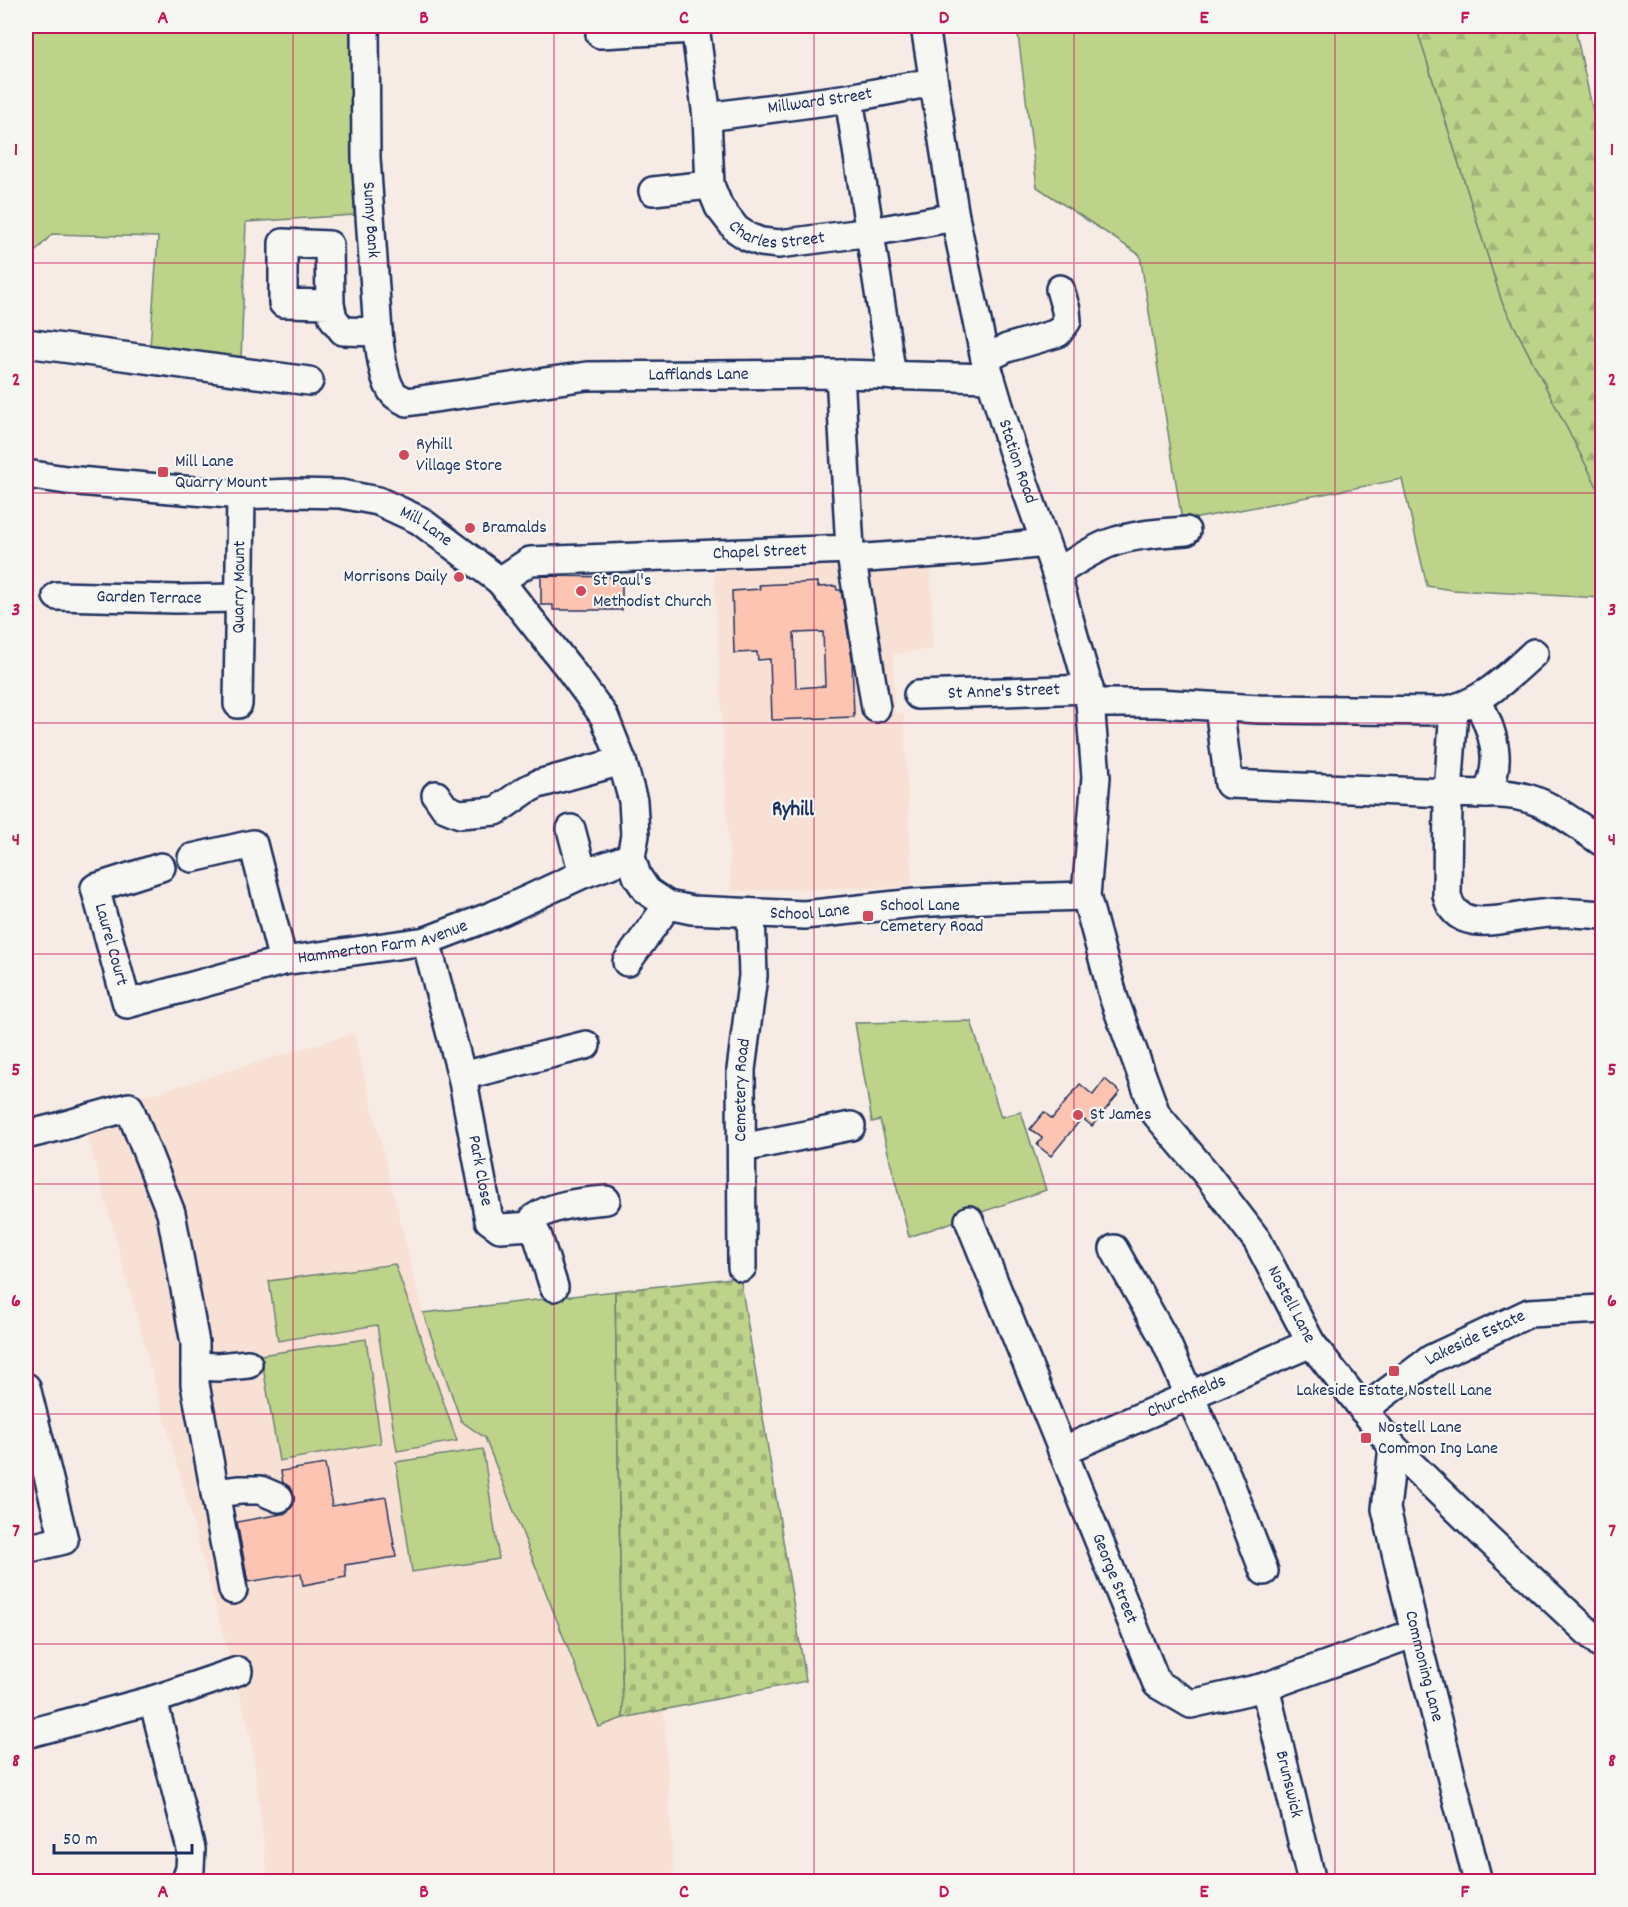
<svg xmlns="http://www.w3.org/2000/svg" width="1628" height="1907" viewBox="0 0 1628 1907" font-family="Dekko,sans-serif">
<defs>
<pattern id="forest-firs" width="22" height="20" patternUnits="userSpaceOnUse" patternTransform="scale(1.5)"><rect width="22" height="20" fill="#bdd389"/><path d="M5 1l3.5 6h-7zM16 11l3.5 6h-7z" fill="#a2b579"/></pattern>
<pattern id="cemetery-stones" width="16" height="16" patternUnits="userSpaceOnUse" patternTransform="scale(1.5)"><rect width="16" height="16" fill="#bdd389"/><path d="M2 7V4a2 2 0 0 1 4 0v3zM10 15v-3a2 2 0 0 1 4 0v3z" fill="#a2b579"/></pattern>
</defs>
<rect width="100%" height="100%" fill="#f7ece5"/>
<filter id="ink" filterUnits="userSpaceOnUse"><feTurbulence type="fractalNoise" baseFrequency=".0167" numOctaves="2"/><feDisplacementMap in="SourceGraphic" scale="12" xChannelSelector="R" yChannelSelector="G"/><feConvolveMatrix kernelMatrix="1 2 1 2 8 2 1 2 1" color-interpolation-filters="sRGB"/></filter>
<g filter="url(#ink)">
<!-- built -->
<g fill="#f9e0d5">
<path d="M931 557 933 649 893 654 895 713H904L912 887 731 891 714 571Z"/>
<path d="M354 1033 423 1313 461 1421 485 1438 599 1726 623 1718 664 1710 674 1881H268L251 1737 82 1115Z"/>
</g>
<!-- green -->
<g fill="#bdd389" stroke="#6c8174" stroke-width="1.5">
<path d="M26 26H358L354 215 246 222 241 361 150 347 158 237 52 234 33 254 26 255Z"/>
<path d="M1017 26H1416L1502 302 1602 496V598L1452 590 1427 586 1402 479 1182 521 1140 255 1037 187Z"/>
<path d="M971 1021 1001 1117 1021 1112 1046 1190 909 1237 880 1120 872 1122 855 1023Z"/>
<path d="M395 1264 457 1441 397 1451 377 1325 278 1341 269 1281Z"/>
<path d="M615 1291 623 1718 599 1727 485 1438 461 1421 423 1313Z"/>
<path d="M366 1339 381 1443 279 1461 261 1355Z"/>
<path d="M483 1449 499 1559 412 1572 396 1462Z"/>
</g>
<!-- forest -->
<path fill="url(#forest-firs)" stroke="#6c8174" stroke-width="1.5" d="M1416 26H1585L1576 33 1602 153V496L1502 302Z"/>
<!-- cemetery -->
<path fill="url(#cemetery-stones)" stroke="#6c8174" stroke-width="1.5" d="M740 1277 806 1681 623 1718 615 1291Z"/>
<!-- building -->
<g fill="#fdc5b1" stroke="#1b2f5e" stroke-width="1.5" fill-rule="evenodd">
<path d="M541 576 622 577V610H553V605H541Z"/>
<path d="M818 582V587L836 586 837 590H841L852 659 854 717 772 720 770 659 758 660 757 652 734 653 732 591 760 589 759 585ZM823 632 825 686 796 688 794 633Z"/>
<path d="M1105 1079 1120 1092 1092 1126 1082 1118 1051 1156 1037 1145 1042 1138 1030 1129 1044 1112 1052 1119 1080 1084 1093 1095Z"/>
<path d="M325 1464 332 1506 386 1497 396 1557 345 1565 346 1577 303 1585 301 1573 248 1582 237 1522 287 1513 294 1504V1495L291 1488 283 1483 281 1471Z"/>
</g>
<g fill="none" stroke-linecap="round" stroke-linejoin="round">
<defs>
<g id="minor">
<path id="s1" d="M365 26 366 158 378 332C380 349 383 382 394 394 397 397 403 400 407 402L587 376 840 374 991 378"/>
<path id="s2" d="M695 26 707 117 710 185 719 207 736 229 748 237 761 242 779 244 871 232 955 217"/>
<path id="s3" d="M925 26 955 217 985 359 1012 449 1056 573 1089 689 1096 777 1086 896 1114 999 1156 1114 1205 1172 1257 1240 1311 1343 1393 1447 1486 1537 1602 1645"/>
<path d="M600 34 695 29"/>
<path d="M849 98 892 376"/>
<path id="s4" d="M707 117 849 98 933 82"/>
<path d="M653 191 710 185"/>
<path d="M330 304 283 303V243L329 245 330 304 333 318 343 331 378 332"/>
<path d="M26 343 309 381"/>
<path d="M985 359 1007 348 1058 333 1067 321 1066 310 1060 289"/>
<path id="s5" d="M26 474 66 480 241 495 295 493 341 494 378 501 419 520 500 581 568 667 604 716 622 761 633 801 635 835 631 857 637 876 647 891 668 905 692 910 804 915 915 903 986 899 1086 896"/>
<path d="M850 549 876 708"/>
<path d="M852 559 980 550 1045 543"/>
<path d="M1056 573C1073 563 1091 550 1110 543 1134 534 1161 533 1186 531"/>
<path id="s6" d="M500 581 530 561 850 549 840 374"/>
<path id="s7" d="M57 596 176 599 240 598"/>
<path id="s8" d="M918 695 1089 689"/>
<path d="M1477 699C1489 724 1500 749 1493 776 1492 782 1489 788 1486 794L1448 793 1447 895C1456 935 1503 918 1532 915 1555 911 1579 913 1602 915"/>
<path d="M1090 703H1157L1259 709 1441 711C1479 706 1507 678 1534 653"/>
<path id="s9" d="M238 704 241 495"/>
<path d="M1219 707 1229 784 1448 793 1454 709"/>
<path d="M1486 794C1538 791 1562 815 1602 842"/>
<path d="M436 795 445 808 460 814 496 811 526 790 538 784 622 761"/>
<path d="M571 829 583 874"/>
<path d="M192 858 253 844 283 961"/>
<path id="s10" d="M161 867 95 888 127 1004 283 961 426 941 494 915 583 874 631 857"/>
<path id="s11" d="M426 941 462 1076 489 1220 500 1228 532 1226"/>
<path d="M627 962 668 905"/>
<path d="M462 1076 586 1045"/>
<path d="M26 1135 62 1126 129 1107 171 1213 195 1343V1384L233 1590"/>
<path d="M742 1148 851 1126"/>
<path id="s12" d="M969 1220 1157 1684 1191 1704 1265 1687 1415 1633"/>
<path d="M1114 1249 1166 1342 1190 1397 1227 1476 1264 1571"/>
<path id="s13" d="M742 1267 741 1070 753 976 751 913"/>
<path d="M554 1287 538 1237 532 1226 534 1218C554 1204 583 1202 606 1200"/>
<path d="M195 1366 218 1367 248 1364"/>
<path d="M26 1387 64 1540 26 1549"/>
<path id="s14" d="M1363 1410 1431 1359 1529 1313 1602 1309"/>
<path id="s15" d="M1393 1447 1386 1509 1415 1633 1478 1882"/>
<path id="s16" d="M1062 1451 1311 1343"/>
<path d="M215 1493 240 1490H260L279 1498"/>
<path id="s17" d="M1265 1687 1312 1882"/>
<path d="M153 1700 191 1849 190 1869 185 1882"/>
<path d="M26 1734 153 1700 238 1671"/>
</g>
</defs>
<!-- minor casing -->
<use href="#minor" stroke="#1b2f5e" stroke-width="32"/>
<!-- minor -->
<use href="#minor" stroke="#f6f6f2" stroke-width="27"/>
</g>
</g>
<!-- grid -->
<path fill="none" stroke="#c2185b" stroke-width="1.5" stroke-opacity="0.55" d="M293 26V1882M554 26V1882M814 26V1882M1074 26V1882M1335 26V1882M26 263H1602M26 493H1602M26 723H1602M26 954H1602M26 1184H1602M26 1414H1602M26 1644H1602"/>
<!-- markers -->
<g fill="#d1495b" stroke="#f6f6f2" stroke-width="2">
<circle cx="404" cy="455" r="6"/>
<rect x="157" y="466" width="12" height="12" rx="3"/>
<circle cx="470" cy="528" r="6"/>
<circle cx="459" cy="577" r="6"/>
<circle cx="581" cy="591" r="6"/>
<rect x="862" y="910" width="12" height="12" rx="3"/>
<circle cx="1078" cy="1115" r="6"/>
<rect x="1388" y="1365" width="12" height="12" rx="3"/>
<rect x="1360" y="1432" width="12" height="12" rx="3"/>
</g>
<g text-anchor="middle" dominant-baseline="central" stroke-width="4.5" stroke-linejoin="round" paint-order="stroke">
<!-- street labels -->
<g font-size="18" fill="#1b2f5e" stroke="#f6f6f2">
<text stroke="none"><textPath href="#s4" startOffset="114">Millward Street</textPath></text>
<text stroke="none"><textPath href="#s1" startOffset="194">Sunny Bank</textPath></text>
<text stroke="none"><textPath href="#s2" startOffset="254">Charles Street</textPath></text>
<text stroke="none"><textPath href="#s1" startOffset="680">Lafflands Lane</textPath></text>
<text stroke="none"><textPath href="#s3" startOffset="446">Station Road</textPath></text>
<text stroke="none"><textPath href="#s5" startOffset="408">Mill Lane</textPath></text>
<text stroke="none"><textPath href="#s6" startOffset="266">Chapel Street</textPath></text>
<text stroke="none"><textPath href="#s9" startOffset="117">Quarry Mount</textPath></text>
<text stroke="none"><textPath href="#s7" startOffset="92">Garden Terrace</textPath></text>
<text stroke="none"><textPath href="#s8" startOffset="86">St Anne's Street</textPath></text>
<text stroke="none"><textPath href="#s5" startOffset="1023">School Lane</textPath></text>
<text stroke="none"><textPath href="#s10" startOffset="453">Hammerton Farm Avenue</textPath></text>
<text stroke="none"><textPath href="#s10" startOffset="128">Laurel Court</textPath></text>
<text stroke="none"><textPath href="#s13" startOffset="177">Cemetery Road</textPath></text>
<text stroke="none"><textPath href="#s11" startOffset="236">Park Close</textPath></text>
<text stroke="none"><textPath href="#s3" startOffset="1356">Nostell Lane</textPath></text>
<text stroke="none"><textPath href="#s14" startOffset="134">Lakeside Estate</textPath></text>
<text stroke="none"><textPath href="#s16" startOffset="136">Churchfields</textPath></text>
<text stroke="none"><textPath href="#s12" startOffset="387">George Street</textPath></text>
<text stroke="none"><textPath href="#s15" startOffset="224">Commoning Lane</textPath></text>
<text stroke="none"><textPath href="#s17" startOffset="100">Brunswick</textPath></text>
</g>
<!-- poi labels -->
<g font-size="18" fill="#1b2f5e" stroke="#f6f6f2" text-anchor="start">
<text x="416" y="445">Ryhill<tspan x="416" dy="21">Village Store</tspan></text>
<text x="175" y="462">Mill Lane<tspan x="175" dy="21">Quarry Mount</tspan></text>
<text x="482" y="528">Bramalds</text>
<text x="447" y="577" text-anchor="end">Morrisons Daily</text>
<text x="593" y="581">St Paul's<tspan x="593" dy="21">Methodist Church</tspan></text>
<text x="880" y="906">School Lane<tspan x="880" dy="21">Cemetery Road</tspan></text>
<text x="1090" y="1115">St James</text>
<text x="1394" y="1391" text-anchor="middle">Lakeside Estate Nostell Lane</text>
<text x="1378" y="1428">Nostell Lane<tspan x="1378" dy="21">Common Ing Lane</tspan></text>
</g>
<!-- quarter labels -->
<g font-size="21" font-weight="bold" fill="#1b2f5e" stroke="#f6f6f2">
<text x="793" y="811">Ryhill</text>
</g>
</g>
<!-- margin -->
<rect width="1628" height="1907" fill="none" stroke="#f6f6f2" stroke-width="66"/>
<!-- scale -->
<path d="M54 1844v9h138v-9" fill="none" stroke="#1b2f5e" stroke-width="3"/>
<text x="63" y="1844" font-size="18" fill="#1b2f5e" stroke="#f6f6f2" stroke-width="4.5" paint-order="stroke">50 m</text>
<rect x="33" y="33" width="1562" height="1841" fill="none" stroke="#c2185b" stroke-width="2"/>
<g font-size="20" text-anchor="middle" font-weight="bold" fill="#c2185b">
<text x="163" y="23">A</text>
<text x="424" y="23">B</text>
<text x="684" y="23">C</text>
<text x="944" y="23">D</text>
<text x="1204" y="23">E</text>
<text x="1465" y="23">F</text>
<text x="16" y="155">1</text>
<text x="1612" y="155">1</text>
<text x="16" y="385">2</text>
<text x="1612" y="385">2</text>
<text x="16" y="615">3</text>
<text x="1612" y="615">3</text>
<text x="16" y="845">4</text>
<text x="1612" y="845">4</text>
<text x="16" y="1075">5</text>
<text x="1612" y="1075">5</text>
<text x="16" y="1306">6</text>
<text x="1612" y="1306">6</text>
<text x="16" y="1536">7</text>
<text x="1612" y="1536">7</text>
<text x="16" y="1766">8</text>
<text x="1612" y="1766">8</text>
<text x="163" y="1897">A</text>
<text x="424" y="1897">B</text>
<text x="684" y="1897">C</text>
<text x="944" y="1897">D</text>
<text x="1204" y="1897">E</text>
<text x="1465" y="1897">F</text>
</g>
</svg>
